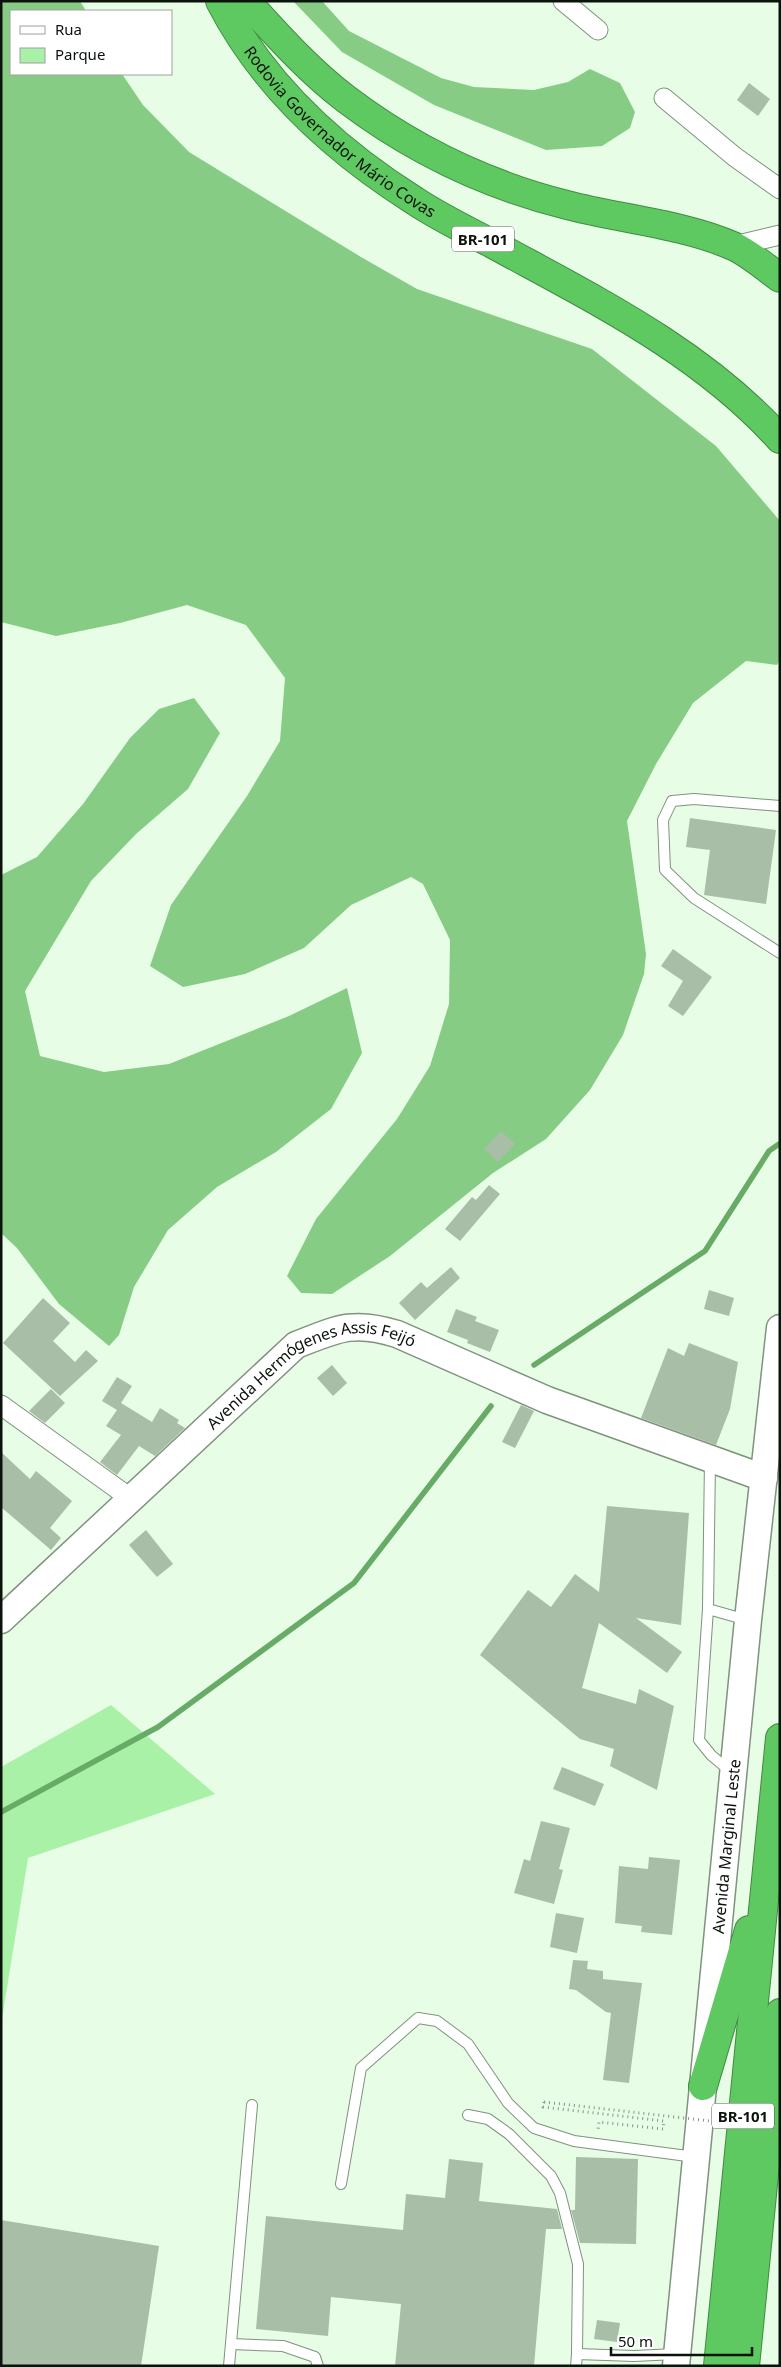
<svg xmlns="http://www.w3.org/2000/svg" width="781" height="2367" viewBox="0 0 781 2367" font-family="'Noto Sans',sans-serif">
<rect width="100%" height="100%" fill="#e7fde6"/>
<!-- green -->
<path fill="#aaf1a8" d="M111 1705 215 1794 28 1858 1 2025V1767Z"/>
<!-- forest -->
<g fill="#86cc85">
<path d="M1 1H80L86 11H11V74H122L143 105 189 152 361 257 417 289 592 349 716 446 780 521V660L777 665 746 661 693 703 656 764 627 821 646 954 644 974 623 1035 590 1090 546 1139 493 1173 390 1256 332 1294 301 1293 287 1276 316 1219 397 1119 430 1066 449 1004 450 940 423 884 411 877 351 905 304 948 245 974 183 987 150 966 171 905 247 796 280 741 285 678 246 625 187 605 120 623 56 636 1 622Z"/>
<path d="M293 1H322L349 31 441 78 474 87 534 90 568 82 590 69 620 83 635 112 630 128 602 146 546 150 434 105 342 52Z"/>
<path d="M194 698 220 733 188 789 136 834 91 881 25 991 40 1056 104 1072 169 1064 289 1016 347 988 362 1053 331 1109 276 1152 217 1187 168 1230 134 1287 119 1335 109 1346 59 1304 17 1248 1 1233V875L37 857 83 804 130 738 159 709Z"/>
</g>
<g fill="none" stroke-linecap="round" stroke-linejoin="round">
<!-- stream -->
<g stroke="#67ab66" stroke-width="5.5">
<path d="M534 1365 705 1251 769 1151 779 1144"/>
<path d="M1 1812 158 1727 354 1583 491 1406"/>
</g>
</g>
<!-- building -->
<g fill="#a8bea7">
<path d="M749 83 770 99 758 116 737 100Z"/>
<path d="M690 818 776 830 766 904 704 895 710 850 686 847Z"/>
<path d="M673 949 712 977 683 1016 668 1006 683 981 661 966Z"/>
<path d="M501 1131 515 1144 498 1162 484 1149Z"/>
<path d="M489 1185 500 1194 460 1241 445 1229 472 1197 476 1200Z"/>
<path d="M451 1267 460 1278 415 1320 399 1303 421 1282 427 1288Z"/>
<path d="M709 1290 734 1298 729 1316 704 1309Z"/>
<path d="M43 1298 70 1323 53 1341 75 1362 86 1350 98 1361 60 1396 3 1343Z"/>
<path d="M456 1309 477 1317 475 1321 499 1330 490 1352 467 1343 468 1340 447 1332Z"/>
<path d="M689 1343 738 1362 730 1409 716 1445 641 1418 668 1348 684 1356Z"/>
<path d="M332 1365 347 1383 333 1396 317 1378Z"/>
<path d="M117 1377 132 1386 121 1403 152 1422 160 1408 179 1420 177 1423 185 1428 155 1456 139 1446 117 1475 100 1462 121 1435 106 1426 117 1410 102 1401Z"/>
<path d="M51 1389 65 1403 45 1423 29 1411Z"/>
<path d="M521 1405 534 1411 515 1448 502 1442Z"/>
<path d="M1 1452 30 1479 36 1471 72 1501 50 1528 61 1538 51 1550 1 1507Z"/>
<path d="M607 1506 689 1513 681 1625 636 1618 682 1652 667 1673 599 1623 582 1688 636 1704 639 1689 674 1706 657 1790 610 1766 614 1749 580 1739 480 1655 528 1590 551 1607 575 1574 599 1592Z"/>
<path d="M146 1530 173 1564 157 1577 129 1545Z"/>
<path d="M562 1767 604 1784 595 1806 553 1789Z"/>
<path d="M541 1821 570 1828 559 1869 563 1870 554 1904 514 1893 524 1859 530 1861Z"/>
<path d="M649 1857 680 1860 672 1935 641 1932 642 1926 615 1923 619 1866 648 1869Z"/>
<path d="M556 1913 584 1918 577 1953 550 1947Z"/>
<path d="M573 1960 588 1961 587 1969 603 1971V1979L642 1983 629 2083 603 2080 611 2013 606 2012 576 1990 569 1989Z"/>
<path d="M576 2157 638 2159 636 2244 580 2243 571 2210H575Z"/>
<path d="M449 2159 483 2163 479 2201 557 2209 562 2229H546L534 2366H395L401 2304 331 2297 328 2336 256 2329 266 2216 403 2230 406 2194 445 2198Z"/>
<path d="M1 2220 159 2246 141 2366H1Z"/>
<path d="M597 2320 620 2323 617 2342 594 2339Z"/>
</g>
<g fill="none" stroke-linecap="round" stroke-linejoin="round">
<defs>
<g id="lane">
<path d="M780 806 694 799 672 801 663 820 665 870 694 898 780 953"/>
<path d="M710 1459 708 1609 699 1740 711 1755 730 1771"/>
<path d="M708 1609 747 1620"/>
<path d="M468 2115 488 2119 509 2134 551 2176 560 2193 578 2264 577 2354"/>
<path d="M341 2184 361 2068 418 2018 437 2021 468 2044 508 2103 534 2128 574 2141 695 2157"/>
<path d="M231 2344 283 2346 315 2357 318 2366"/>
<path d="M229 2366 252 2105"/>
<path d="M576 2366 577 2354 634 2356 676 2354"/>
</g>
<g id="street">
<path d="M563 1 598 30"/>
<path d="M664 98 735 157 780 189"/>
<path d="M734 246 780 235"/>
<path d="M1 1405 130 1498"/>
</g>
<g id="secondary">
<path id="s1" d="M1 1620 296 1345C337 1329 353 1320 397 1334L547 1400 764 1478"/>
<path id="s2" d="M676 2366 748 1620 780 1328"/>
</g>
<g id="highway">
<path id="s3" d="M220 1C263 85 336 151 415 201 439 217 466 230 491 243 593 299 701 351 780 439"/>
<path d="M246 1C277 35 309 71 346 99 412 149 487 185 567 205 620 219 683 224 733 246 749 253 765 267 780 278"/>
<path d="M703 2086 749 1930"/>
<path d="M718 2366 780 1738"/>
<path d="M745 2366 780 2013"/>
</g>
</defs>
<!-- lane casing -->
<use href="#lane" stroke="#7f937e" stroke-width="12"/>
<!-- street casing -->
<use href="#street" stroke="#7f937e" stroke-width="21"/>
<!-- secondary casing -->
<use href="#secondary" stroke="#7f937e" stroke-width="29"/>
<!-- highway casing -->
<use href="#highway" stroke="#428943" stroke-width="30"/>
<!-- path -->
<path stroke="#869686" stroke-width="3" stroke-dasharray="1 4" stroke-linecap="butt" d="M544 2102 543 2107 664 2121 663 2129 599 2122 598 2131"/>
<!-- lane -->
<use href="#lane" stroke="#fff" stroke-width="10"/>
<!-- street -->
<use href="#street" stroke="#fff" stroke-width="19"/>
<!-- secondary -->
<use href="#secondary" stroke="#fff" stroke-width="26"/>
<!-- highway -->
<use href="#highway" stroke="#5fc961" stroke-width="28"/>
<!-- path-bridge -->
<path stroke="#869686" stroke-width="3" stroke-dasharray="1 4" stroke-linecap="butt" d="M544 2102 780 2129"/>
</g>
<g text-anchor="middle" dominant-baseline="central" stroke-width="4" stroke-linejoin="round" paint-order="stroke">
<!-- shield labels -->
<g fill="#fff" stroke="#555a55" stroke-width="1">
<rect x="452" y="226.5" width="62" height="25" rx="4"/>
<rect x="712" y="2103.5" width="62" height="25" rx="4"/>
</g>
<g font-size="15" font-weight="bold" fill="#0c130c">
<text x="483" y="239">BR-101</text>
<text x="743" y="2116">BR-101</text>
</g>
<!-- street labels -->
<g font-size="16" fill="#0c130c" stroke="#fff">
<text stroke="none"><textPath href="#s3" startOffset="180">Rodovia Governador Mário Covas</textPath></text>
<text stroke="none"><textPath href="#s1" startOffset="406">Avenida Hermógenes Assis Feijó</textPath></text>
<text stroke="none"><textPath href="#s2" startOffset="522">Avenida Marginal Leste</textPath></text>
</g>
</g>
<!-- border -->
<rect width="781" height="2367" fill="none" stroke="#0c130c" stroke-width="5"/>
<!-- legend -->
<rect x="10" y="10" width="162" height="65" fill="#ffffff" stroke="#9ea19e"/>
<rect x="20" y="26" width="25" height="8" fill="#ffffff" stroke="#9ea19e"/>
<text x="55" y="35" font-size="15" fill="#0c130c">Rua</text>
<rect x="20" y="48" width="25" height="15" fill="#aaf1a8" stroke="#9ea19e"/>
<text x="55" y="60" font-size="15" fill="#0c130c">Parque</text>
<!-- scale -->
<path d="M611 2347v8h141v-8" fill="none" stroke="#0c130c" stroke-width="2.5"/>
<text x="618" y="2347" font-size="15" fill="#0c130c" stroke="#ffffff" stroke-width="4" paint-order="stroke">50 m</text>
</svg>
